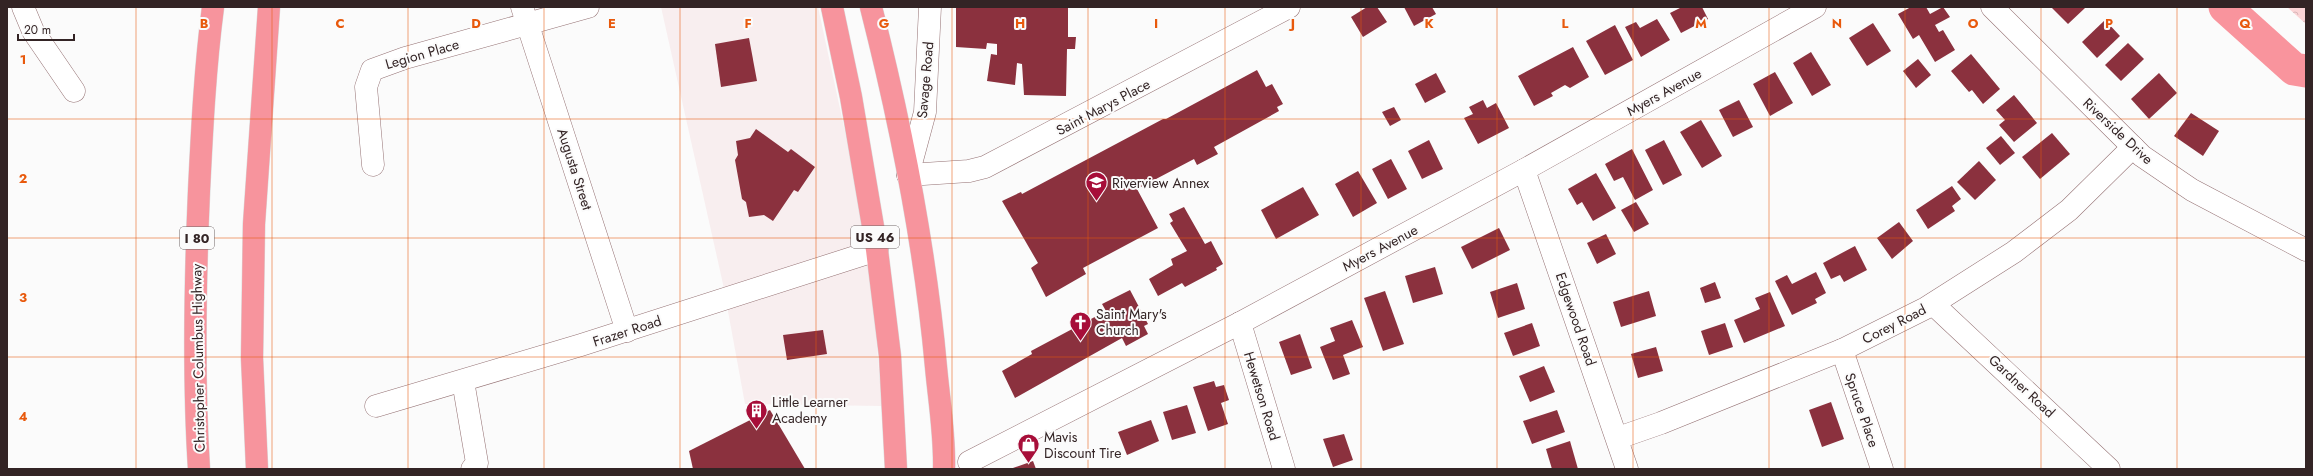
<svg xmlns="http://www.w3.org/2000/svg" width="2313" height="476" viewBox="0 0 2313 476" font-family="Jost,sans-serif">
<defs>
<pattern id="forest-crowns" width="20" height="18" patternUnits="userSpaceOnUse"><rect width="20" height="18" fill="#fbd4d6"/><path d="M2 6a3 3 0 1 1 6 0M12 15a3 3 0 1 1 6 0" fill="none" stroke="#d8b6b8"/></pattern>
</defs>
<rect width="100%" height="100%" fill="#fbfbfb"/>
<!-- built -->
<path fill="#f8eeef" d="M661 7H818L868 238 882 406 745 404 723 284Z"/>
<!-- forest -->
<path fill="url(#forest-crowns)" d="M2287 7H2306V24Z"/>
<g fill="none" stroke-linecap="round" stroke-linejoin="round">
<!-- river -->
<path stroke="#f9949d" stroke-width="33" d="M2225 7 2294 69 2306 71"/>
</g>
<!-- building -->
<g fill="#8b313e">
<path d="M956 7H1068V37H1076L1075 49H1067L1066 96 1024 95 1022 64 1017 63 1015 85 987 81 991 54 997 55V44L987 43 986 49 956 47Z"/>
<path d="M1367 7H1377L1387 22 1363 37 1351 17Z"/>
<path d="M1404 7H1432L1436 14 1414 26Z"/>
<path d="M1682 7H1702L1708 19 1681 33 1670 13Z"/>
<path d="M1911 7H1926L1930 14 1943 7 1950 17 1935 25 1939 32 1943 30 1955 50 1935 62 1919 35 1913 39 1898 14Z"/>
<path d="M2051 7H2085V8L2068 24Z"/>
<path d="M1657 19 1670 40 1641 57 1625 27 1636 22 1640 28Z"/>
<path d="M2105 20 2120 36 2097 58 2082 42Z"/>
<path d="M1873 23 1891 51 1867 66 1849 38Z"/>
<path d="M1615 25 1633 60 1605 75 1586 41Z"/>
<path d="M749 38 757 81 721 87 715 44Z"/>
<path d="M2128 43 2144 59 2121 81 2105 65Z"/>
<path d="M1573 47 1589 77 1570 88 1565 85 1551 93 1553 96 1534 106 1518 76Z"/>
<path d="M1811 52 1831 85 1812 96 1793 63Z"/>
<path d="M1971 54 2000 89 1983 104 1972 90 1969 92 1951 71Z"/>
<path d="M1918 59 1931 75 1916 88 1903 71Z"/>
<path d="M1257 70 1266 87 1272 84 1283 104 1277 107 1279 111 1214 147 1218 154 1197 165 1194 159 1137 189 1158 228 1083 268 1086 274 1046 297 1031 268 1038 263 1002 201 1021 192 1022 194 1163 119H1166Z"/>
<path d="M1775 72 1793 103 1770 116 1753 84Z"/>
<path d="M1436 73 1446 92 1425 103 1415 84Z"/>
<path d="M2159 73 2177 93 2149 119 2131 99Z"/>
<path d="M2014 95 2037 123 2014 142 1999 125 2005 120 1996 110Z"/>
<path d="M1483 100 1487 108 1496 103 1509 128 1478 144 1464 118 1473 114 1469 107Z"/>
<path d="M1739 100 1753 127 1733 137 1719 110Z"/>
<path d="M1394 107 1401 120 1390 126 1382 112Z"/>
<path d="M2191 113 2219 131 2203 156 2174 136Z"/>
<path d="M1701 120 1722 156 1702 168 1680 132Z"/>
<path d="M756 129 788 152 791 149 815 167 798 192 794 190 773 221 764 215 749 217 746 202 742 199 735 160 738 155 736 141 750 138Z"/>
<path d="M2052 133 2070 154 2040 179 2022 157Z"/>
<path d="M2001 136 2015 153 2000 165 1986 148Z"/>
<path d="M1429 140 1443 169 1422 179 1408 151Z"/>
<path d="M1664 140 1682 175 1663 185 1645 150Z"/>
<path d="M1632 149 1653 190 1635 200 1623 177 1614 181 1605 164Z"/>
<path d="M1391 159 1407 189 1388 199 1372 169Z"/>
<path d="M1979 161 1996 180 1975 200 1957 182Z"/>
<path d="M1358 171 1377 203 1353 217 1335 184Z"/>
<path d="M1596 173 1616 208 1593 221 1582 202 1577 205 1568 189Z"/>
<path d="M1952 186 1961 199 1952 206 1955 211 1928 229 1916 210Z"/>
<path d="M1303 187 1319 215 1276 239 1261 210Z"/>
<path d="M1636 202 1649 224 1634 232 1621 210Z"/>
<path d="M1184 207 1205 244 1211 241 1223 264 1216 268 1217 270 1185 287 1182 283 1158 296 1149 279 1173 265 1171 259 1187 251 1170 223 1173 221 1169 214Z"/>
<path d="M1899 222 1913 241 1892 259 1877 238Z"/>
<path d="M1499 228 1510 250 1472 269 1461 247Z"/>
<path d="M1606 234 1616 254 1597 264 1587 243Z"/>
<path d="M1855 246 1867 270 1844 282 1840 275 1831 279 1823 263Z"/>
<path d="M1435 267 1443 294 1413 303 1405 276Z"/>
<path d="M1816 272 1826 293 1815 299 1817 303 1792 315 1775 281 1787 275 1792 284Z"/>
<path d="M1715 282 1721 298 1705 303 1700 288Z"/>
<path d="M1517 283 1525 309 1498 318 1490 292Z"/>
<path d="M1130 290 1148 324 1144 326 1148 334 1126 346 1122 338 1015 398 1002 371 1032 354 1031 351 1106 311 1102 304Z"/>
<path d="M1385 291 1404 344 1383 351 1364 298Z"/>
<path d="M1649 291 1656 316 1621 327 1613 302Z"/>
<path d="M1770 292 1785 326 1744 343 1734 320 1760 309 1755 298Z"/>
<path d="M1352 320 1363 347 1343 355 1350 374 1333 380 1320 347 1335 341 1330 328Z"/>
<path d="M1532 323 1540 346 1513 356 1504 333Z"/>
<path d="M1725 323 1733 347 1709 355 1701 331Z"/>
<path d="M823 330 827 354 787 360 783 335Z"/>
<path d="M1300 334 1312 368 1291 375 1279 342Z"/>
<path d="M1656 347 1663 371 1638 378 1631 354Z"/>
<path d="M1544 366 1555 392 1530 402 1519 376Z"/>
<path d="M1214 381 1216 387 1224 385 1229 400 1221 403 1228 424 1208 431 1193 387Z"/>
<path d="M1831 402 1844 439 1822 447 1809 410Z"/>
<path d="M1187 405 1196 433 1172 440 1163 412Z"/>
<path d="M770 410 805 469H693L689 451Z"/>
<path d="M1557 410 1565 432 1532 444 1523 421Z"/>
<path d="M1151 420 1159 441 1127 455 1118 432Z"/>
<path d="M1344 434 1353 460 1333 467 1323 439Z"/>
<path d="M1570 441 1578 469H1552L1546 449Z"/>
<path d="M1033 461 1036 469H1010Z"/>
</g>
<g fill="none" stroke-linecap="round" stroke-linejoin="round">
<defs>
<g id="street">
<path d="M23 7 33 31 74 91"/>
<path d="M522 7 627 331"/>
<path d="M1992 7 2142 156 2192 190 2306 250"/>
<path d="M373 165 366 87 372 70 405 58 588 7"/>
<path d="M1524 170 1627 469"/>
<path d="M908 175 969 171 985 167 1289 7"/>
<path d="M1933 304 2109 469"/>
<path d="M1240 323 1284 469"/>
<path d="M1842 350 1882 469"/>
<path d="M463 381 477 463 472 469"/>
<path d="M376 406 581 345 877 250"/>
<path d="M1618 438 1661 423 1842 350 1926 308 2014 252 2069 210 2133 147"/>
<path d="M969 462 1240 323 1524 170 1815 7"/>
</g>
<path id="secondary" d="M908 175 925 112 930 7"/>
<g id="highway">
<path d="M832 7 851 97 877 250 890 356 896 469"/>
<path d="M871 7C901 125 925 245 936 367 939 400 945 435 944 469"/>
<path d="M199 469C193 377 195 283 199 191 202 130 205 68 213 7"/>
<path d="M257 469 252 358 254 224 269 7"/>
</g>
</defs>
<!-- street casing -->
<use href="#street" stroke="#957274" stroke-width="23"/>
<!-- secondary casing -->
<use href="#secondary" stroke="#957274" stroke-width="23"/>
<!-- highway casing -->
<use href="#highway" stroke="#dad8d8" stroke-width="23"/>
<!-- street -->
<use href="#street" stroke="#fff" stroke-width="22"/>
<!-- secondary -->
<use href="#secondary" stroke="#fff" stroke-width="22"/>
<!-- highway -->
<use href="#highway" stroke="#f7949d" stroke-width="22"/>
</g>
<!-- grid -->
<path fill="none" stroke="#e8590c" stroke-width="1" stroke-opacity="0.55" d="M136 7V469M272 7V469M408 7V469M544 7V469M680 7V469M816 7V469M952 7V469M1088 7V469M1225 7V469M1361 7V469M1497 7V469M1633 7V469M1769 7V469M1905 7V469M2041 7V469M2177 7V469M7 119H2306M7 238H2306M7 357H2306"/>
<!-- icons -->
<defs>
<symbol id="school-pin" viewBox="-11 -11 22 30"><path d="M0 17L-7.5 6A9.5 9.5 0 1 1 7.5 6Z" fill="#a70e39" stroke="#fbfbfb"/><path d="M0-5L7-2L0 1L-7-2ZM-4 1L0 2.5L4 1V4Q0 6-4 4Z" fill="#fff"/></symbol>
<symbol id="church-pin" viewBox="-11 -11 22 30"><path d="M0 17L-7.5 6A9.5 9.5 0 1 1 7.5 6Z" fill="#a70e39" stroke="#fbfbfb"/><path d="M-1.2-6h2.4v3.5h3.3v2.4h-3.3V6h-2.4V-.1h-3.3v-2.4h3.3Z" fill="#fff"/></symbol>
<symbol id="building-pin" viewBox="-11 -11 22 30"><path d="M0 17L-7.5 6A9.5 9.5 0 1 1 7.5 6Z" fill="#a70e39" stroke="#fbfbfb"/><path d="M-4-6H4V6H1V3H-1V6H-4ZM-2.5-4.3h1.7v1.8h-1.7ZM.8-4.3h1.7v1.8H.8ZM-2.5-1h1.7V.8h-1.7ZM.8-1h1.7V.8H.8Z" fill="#fff"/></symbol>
<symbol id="shop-pin" viewBox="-11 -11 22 30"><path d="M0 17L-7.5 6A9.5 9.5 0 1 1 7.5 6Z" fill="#a70e39" stroke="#fbfbfb"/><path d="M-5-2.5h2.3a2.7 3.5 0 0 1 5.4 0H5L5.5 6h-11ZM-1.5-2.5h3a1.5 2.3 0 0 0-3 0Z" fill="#fff"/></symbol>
</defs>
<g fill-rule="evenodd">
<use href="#school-pin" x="1084" y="170" width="25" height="34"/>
<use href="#church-pin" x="1068" y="310" width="25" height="34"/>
<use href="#building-pin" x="744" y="398" width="25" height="34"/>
<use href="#shop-pin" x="1016" y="432" width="25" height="34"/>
</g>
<g text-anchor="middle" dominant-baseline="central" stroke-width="4" stroke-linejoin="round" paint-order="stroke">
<!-- shield labels -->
<g fill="#fbfbfb" stroke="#6f6465" stroke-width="1">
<rect x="851" y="226" width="48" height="22" rx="3"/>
<rect x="180" y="227" width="34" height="22" rx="3"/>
</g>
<g font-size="13" font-weight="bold" fill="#332425">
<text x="875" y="237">US 46</text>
<text x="197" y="238">I 80</text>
</g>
<!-- street labels -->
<g font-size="14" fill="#332425" stroke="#fbfbfb">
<text transform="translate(422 54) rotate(-16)">Legion Place</text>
<text transform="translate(925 80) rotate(-85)">Savage Road</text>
<text transform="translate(1664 92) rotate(-29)">Myers Avenue</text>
<text transform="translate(1103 107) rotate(-28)">Saint Marys Place</text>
<text transform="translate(2118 131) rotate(43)">Riverside Drive</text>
<text transform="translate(575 169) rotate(72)">Augusta Street</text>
<text transform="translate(1380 248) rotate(-28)">Myers Avenue</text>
<text transform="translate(1576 319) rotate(71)">Edgewood Road</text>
<text transform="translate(1894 324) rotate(-27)">Corey Road</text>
<text transform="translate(627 331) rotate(-18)">Frazer Road</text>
<text transform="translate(198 358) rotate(-91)">Christopher Columbus Highway</text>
<text transform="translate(2022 386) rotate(43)">Gardner Road</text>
<text transform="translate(1262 396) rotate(73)">Hewetson Road</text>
<text transform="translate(1862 410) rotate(71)">Spruce Place</text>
</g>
<!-- poi labels -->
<g font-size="14" fill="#332425" stroke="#fbfbfb" text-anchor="start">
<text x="1112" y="183">Riverview Annex</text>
<text x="1096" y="314">Saint Mary's<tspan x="1096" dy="16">Church</tspan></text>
<text x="772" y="402">Little Learner<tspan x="772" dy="16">Academy</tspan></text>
<text x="1044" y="437">Mavis<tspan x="1044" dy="16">Discount Tire</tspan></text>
</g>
</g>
<g font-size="13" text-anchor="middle" font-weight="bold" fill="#e8590c" stroke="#fbfbfb" stroke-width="4" stroke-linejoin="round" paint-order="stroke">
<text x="204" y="28">B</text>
<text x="340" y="28">C</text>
<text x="476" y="28">D</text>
<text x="612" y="28">E</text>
<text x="748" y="28">F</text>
<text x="884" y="28">G</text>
<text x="1020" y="28">H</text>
<text x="1156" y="28">I</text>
<text x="1293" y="28">J</text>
<text x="1429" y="28">K</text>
<text x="1565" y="28">L</text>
<text x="1701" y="28">M</text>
<text x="1837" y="28">N</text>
<text x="1973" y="28">O</text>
<text x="2109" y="28">P</text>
<text x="2245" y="28">Q</text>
<text x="23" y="64">1</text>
<text x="23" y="183">2</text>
<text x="23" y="302">3</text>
<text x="23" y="421">4</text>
</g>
<!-- border -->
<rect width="2313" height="476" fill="none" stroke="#332425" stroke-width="16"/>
<!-- scale -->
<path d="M18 34v6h56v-6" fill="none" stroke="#332425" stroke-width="2"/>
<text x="24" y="34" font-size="12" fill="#332425" stroke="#fbfbfb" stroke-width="3" paint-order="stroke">20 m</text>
</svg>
